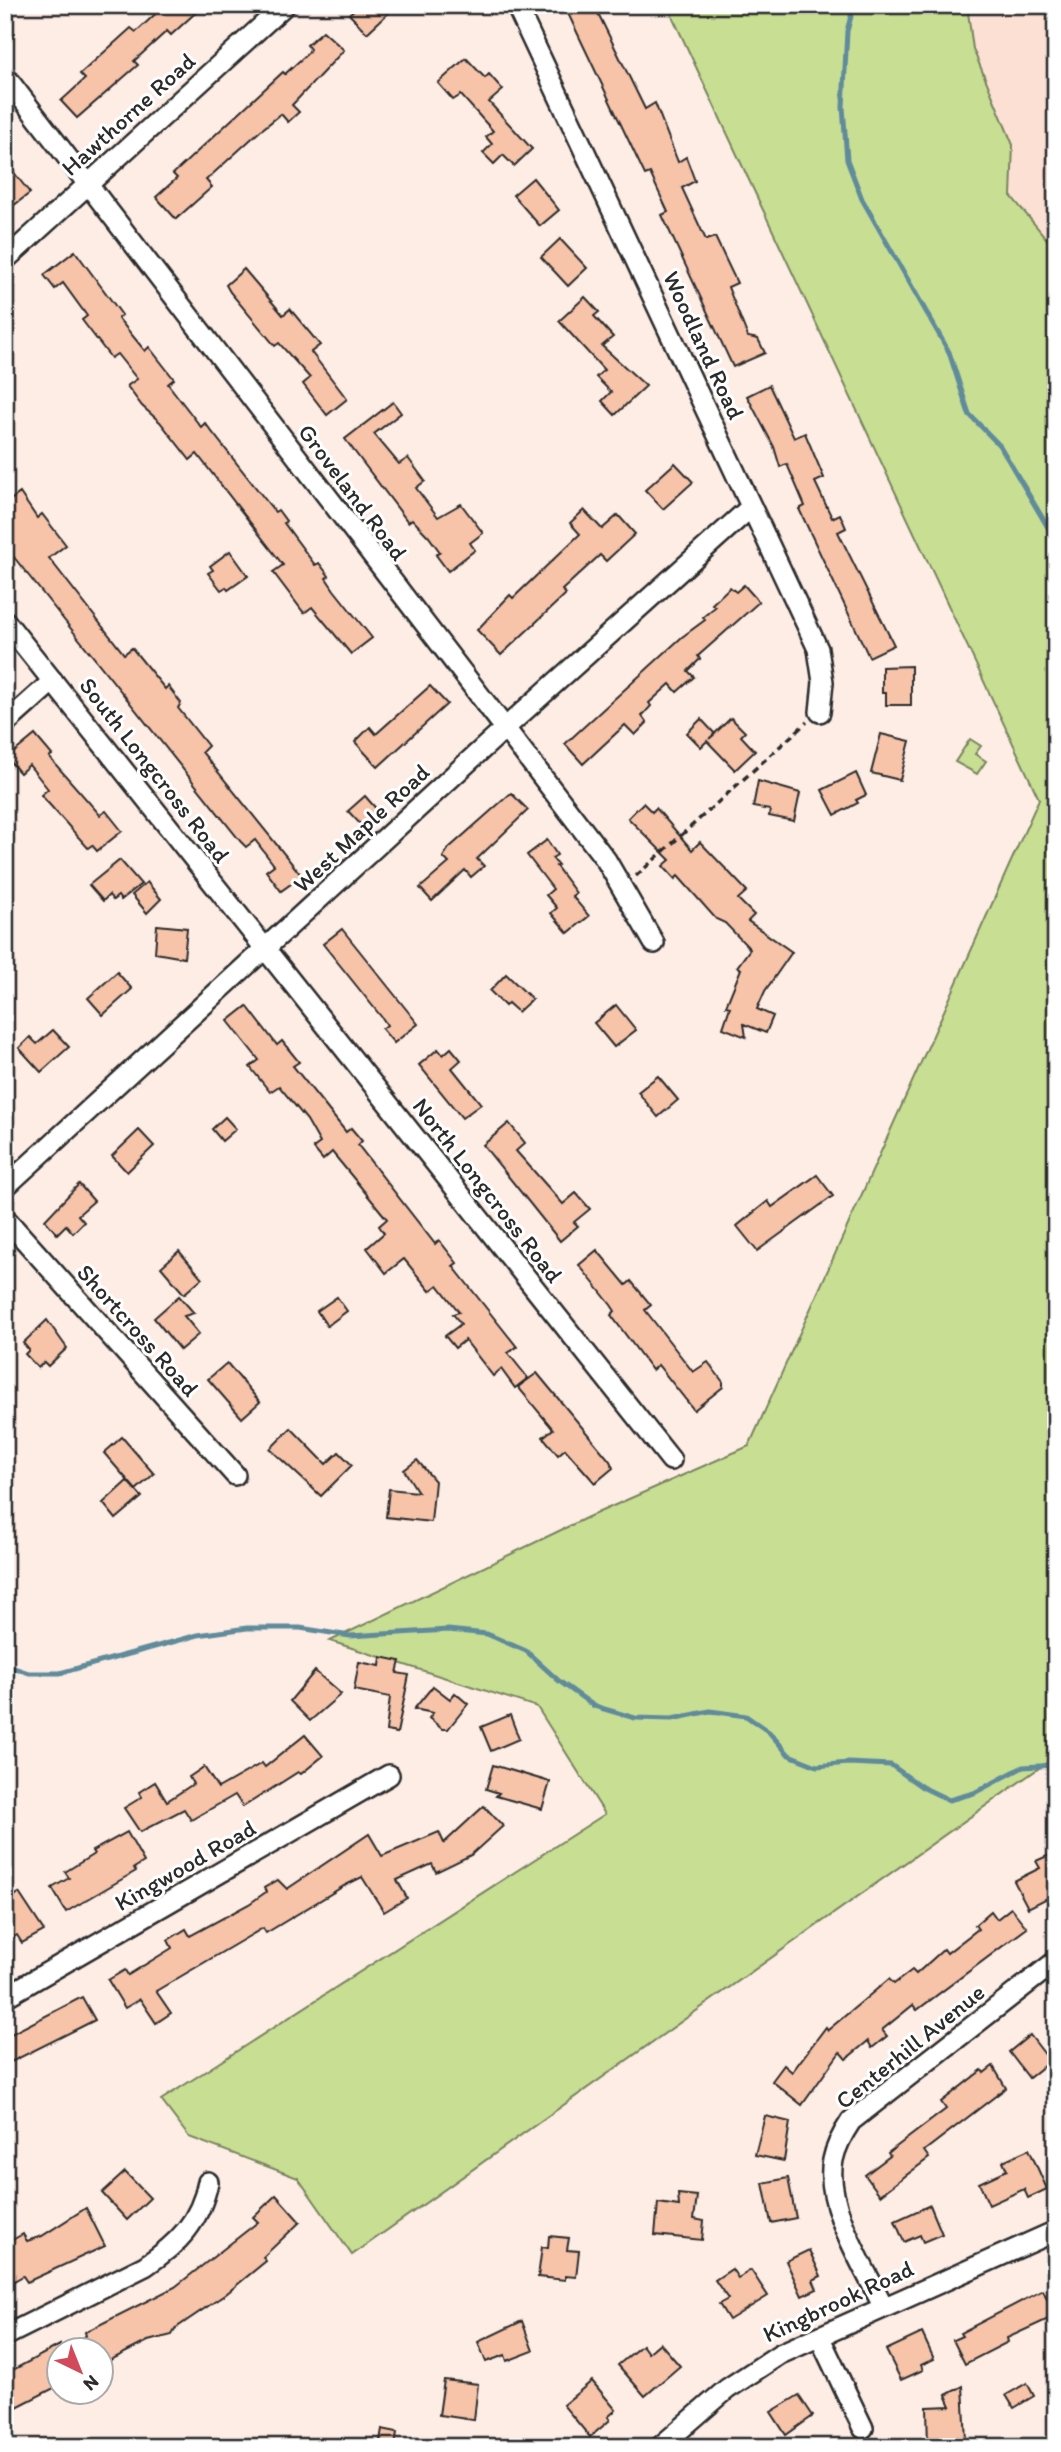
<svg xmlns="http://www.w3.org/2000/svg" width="1061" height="2452" viewBox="0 0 1061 2452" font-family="Itim,sans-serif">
<rect width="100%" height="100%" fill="#fdede5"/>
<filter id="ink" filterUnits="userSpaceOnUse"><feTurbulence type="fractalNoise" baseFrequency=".0143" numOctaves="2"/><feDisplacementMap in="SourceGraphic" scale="14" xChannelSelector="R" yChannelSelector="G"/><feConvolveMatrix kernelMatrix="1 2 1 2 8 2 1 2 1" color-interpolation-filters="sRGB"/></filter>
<g filter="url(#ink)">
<!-- built -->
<path fill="#fbe0d3" d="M1056 5V250L1011 196 1013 145 973 49 965 6Z"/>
<!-- green -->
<g fill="#c7de93" stroke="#79845f" stroke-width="2">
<path d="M667 5H967L973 49 1013 145 1011 196 1056 250V1756L352 2255 298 2178 189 2137 161 2100 605 1814 537 1707 330 1641 588 1517 749 1446 1039 799Z"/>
<path d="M970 739 981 746 975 754 986 761 977 774 955 762Z"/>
</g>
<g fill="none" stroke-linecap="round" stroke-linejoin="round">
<!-- stream -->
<g stroke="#618b9b" stroke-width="5">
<path d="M854 5 847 31 843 107 847 160 862 199 949 352 969 414 1000 446 1056 541"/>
<path d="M5 1665 29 1673H60L198 1635 247 1628H300L350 1636 448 1630 487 1634 526 1651 559 1681 594 1706 635 1718 672 1719 710 1711 746 1716 769 1732 789 1755 817 1766 848 1763 891 1765 922 1787 949 1800 974 1793 1023 1767 1056 1765"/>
</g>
</g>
<!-- building -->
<g fill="#f7c3a9" stroke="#2b2b2b" stroke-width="2">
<path d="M165 5H204L171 35 167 31 134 61 138 65 77 118 61 101 85 79 80 74 131 28 136 32Z"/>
<path d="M359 5H397L367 33 349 14Z"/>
<path d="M564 5H594L645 109 655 103 678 162 686 157 695 181 682 188 706 240 715 237 737 283 728 287 748 337 758 339 765 353 733 367 662 215 668 212 650 173 645 175Z"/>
<path d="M323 31 344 50 292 105 299 112 288 122 281 114 260 131 206 180 212 187 176 219 156 197 177 178 173 174 283 72 285 74 308 53 310 49 307 45Z"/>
<path d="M466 58 485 78 489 74 503 90 489 102 532 149 514 166 503 155 494 164 483 153 492 144 486 137 493 131 461 95 453 100 438 83Z"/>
<path d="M5 161 30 193 5 212Z"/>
<path d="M533 178 559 210 540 226 513 195Z"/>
<path d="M560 239 587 268 568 286 541 257Z"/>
<path d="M75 251 122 315 118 318 145 351 149 347 174 379 168 384 201 427 205 423 275 512 278 510 286 521 284 523 315 565 319 563 329 576 326 578 334 590 372 638 351 654 312 607 304 613 273 572 283 565 197 454 190 460 160 422 142 406 127 386 137 379 117 354 111 358 82 320 87 316 63 283 55 289 44 275Z"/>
<path d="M244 269 283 315 290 309 320 345 311 352 347 399 327 415 303 384 310 378 279 343 275 346 230 292 226 285Z"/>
<path d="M585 297 599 312 594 316 613 337 602 346 646 386 615 415 602 401 611 392 596 377 604 370 559 321Z"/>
<path d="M769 385 794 438 805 433 824 478 815 482 832 518 840 514 846 528 838 532 894 645 869 657 799 509 805 506 787 464 780 467 774 447 747 396Z"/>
<path d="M393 402 401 413 374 434 399 464 408 458 425 481 416 488 438 517 461 504 483 533 470 543 475 550 448 571 436 555 440 552 429 537 412 519 408 522 345 439Z"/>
<path d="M675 463 693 482 663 509 645 490Z"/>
<path d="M20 493 37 518 42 514 66 545 49 558 124 654 132 648 165 689 168 686 181 703 178 708 208 746 202 752 302 876 281 891 266 871 274 865 255 840 246 847 241 842 5 546V504Z"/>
<path d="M584 510 602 529 618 515 635 534 606 561 600 555 562 590 566 594 501 655 477 630 510 595 513 598 580 534 570 523Z"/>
<path d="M230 551 248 576 228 590 226 587 221 590 208 573 213 570 210 566Z"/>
<path d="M744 585 759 602 698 656 700 659 688 671 694 677 677 692 670 684 649 703 651 706 642 716 647 723 635 735 625 725 583 764 565 744 682 637 705 620 703 617 715 607 712 604 730 587 736 592Z"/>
<path d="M911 666V705H886V693H882V667Z"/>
<path d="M430 686 447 704 378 767 355 742 370 727 376 734Z"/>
<path d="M731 718 745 732 741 736 755 751 735 770 707 741 701 747 687 733 701 719 715 734 709 739Z"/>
<path d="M881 734 910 741 900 780 871 773Z"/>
<path d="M35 735 52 755 49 757 100 815 106 811 122 831 97 851 92 845 88 848 41 795 48 789 29 765 20 773 7 758Z"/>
<path d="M856 773 866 795 856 800 858 803 835 815 822 790Z"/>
<path d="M758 781 800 793 794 821 769 816 770 810 753 807Z"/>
<path d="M511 793 528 810 477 859 484 866 471 877 465 870 432 901 420 888 449 863 443 857 449 848Z"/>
<path d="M365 796 379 812 362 826 348 811Z"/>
<path d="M643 803 652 812 656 808 692 850 700 842 747 891 738 899 754 915 748 921 792 952 765 991 757 1009 773 1016 766 1033 744 1024 746 1037 723 1028 730 1007 726 1006 741 969 737 967 750 949 725 923 716 919 678 876 675 879 663 866 670 860 628 818Z"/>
<path d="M547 840 557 855 552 858 558 865 556 866 576 893 572 896 589 916 568 933 551 913 557 908 546 895 553 889 527 855Z"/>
<path d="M120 860 141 884 121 900 118 896 113 900 109 895 103 901 89 885Z"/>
<path d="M147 882 161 899 147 913 132 895Z"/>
<path d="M157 925 187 928 184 958 155 953Z"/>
<path d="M342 929 418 1024 394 1043 382 1029 387 1025 383 1019 323 944Z"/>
<path d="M117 972 132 989 103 1015 88 998Z"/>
<path d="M506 974 532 999 518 1012 508 1003 505 1006 490 991Z"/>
<path d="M616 1005 636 1030 614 1047 594 1023Z"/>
<path d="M247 1006 277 1045 282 1041 299 1062 293 1066 346 1132 351 1128 362 1141 358 1145 435 1244 439 1240 457 1263 453 1266 517 1347 508 1353 528 1378 515 1388 501 1369 493 1376 465 1340 455 1348 445 1336 461 1324 453 1314 459 1312 438 1285 430 1291 404 1259 386 1273 367 1248 384 1233 379 1226 387 1219 332 1152 323 1160 313 1148 320 1143 307 1120 279 1086 270 1092 250 1067 259 1060 228 1021Z"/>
<path d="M53 1030 69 1047 41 1072 19 1048 30 1037 37 1044Z"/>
<path d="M451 1048 461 1060 452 1068 481 1104 462 1118 419 1065 438 1049 443 1055Z"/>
<path d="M658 1076 678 1100 658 1117 638 1092Z"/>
<path d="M225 1117 236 1129 222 1141 212 1129Z"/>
<path d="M509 1123 525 1143 516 1151 563 1204 576 1193 590 1209 574 1222 578 1226 560 1241 483 1145Z"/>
<path d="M139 1130 154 1146 127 1172 112 1156Z"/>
<path d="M817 1175 833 1196 757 1251 737 1226 768 1201 772 1207Z"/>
<path d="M79 1184 94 1201 78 1215 84 1222 73 1233 66 1225 57 1234 45 1220Z"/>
<path d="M597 1250 626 1285 631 1281 651 1305 645 1310 693 1372 708 1362 723 1382V1387L694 1410 658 1365 652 1370 611 1315 615 1311 611 1305 579 1265Z"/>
<path d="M179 1251 202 1278 184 1294 161 1267Z"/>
<path d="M179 1296 194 1313 184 1316 199 1334 180 1350 154 1318Z"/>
<path d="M337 1297 347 1311 327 1326 317 1311Z"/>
<path d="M47 1320 67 1348 48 1366 44 1362 38 1368 25 1354 29 1350 23 1343Z"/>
<path d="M227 1363 260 1402 242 1418 208 1379Z"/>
<path d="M537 1373 610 1461 613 1468 595 1483 565 1449 558 1455 543 1437 553 1429 518 1387Z"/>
<path d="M291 1428 326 1464 339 1452 352 1465 321 1496 270 1449Z"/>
<path d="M122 1437 154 1474 136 1490 104 1453Z"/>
<path d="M417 1460 435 1481 431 1522 386 1517 389 1489 418 1492 404 1470Z"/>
<path d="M127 1481 142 1497 116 1519 103 1503Z"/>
<path d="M381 1657 400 1661 397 1673 409 1675 397 1733 386 1731 390 1697 354 1690 359 1662 380 1666Z"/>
<path d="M315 1671 341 1694 310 1721 290 1701Z"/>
<path d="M433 1686 450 1699 455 1693 468 1704 448 1729H442L429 1718 433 1713 414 1709Z"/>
<path d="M510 1715 519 1739 491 1751 481 1727Z"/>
<path d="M305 1735 323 1756 301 1774 298 1772 243 1807 235 1795 191 1820 184 1809 140 1832 124 1808 142 1797 139 1792 155 1782 167 1801 193 1784 189 1777 204 1767 218 1788 262 1763 265 1767Z"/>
<path d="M493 1765 550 1782 542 1809 496 1796 499 1793 486 1789Z"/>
<path d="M484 1806 503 1826 471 1855 436 1872 432 1864 397 1880 407 1898 384 1912 362 1877 344 1886 266 1933 263 1928 156 1991 171 2013 156 2023 140 1999 125 2008 108 1980 125 1970 128 1975 172 1948 168 1940 186 1929 190 1936 249 1904 266 1892 264 1888 278 1880 287 1889 369 1834 382 1856 439 1832 444 1843Z"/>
<path d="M127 1832 144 1862 134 1868 136 1871 66 1912 52 1888 69 1878 65 1872 94 1854 92 1851Z"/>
<path d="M1056 1852V1901L1053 1895 1028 1908 1014 1881 1040 1868 1036 1861Z"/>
<path d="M19 1893 44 1931 22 1943 17 1935 12 1938 5 1926V1902Z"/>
<path d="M1011 1908 1027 1928 917 2010 913 2005 882 2030 887 2036 872 2048 868 2041 846 2059 840 2052 802 2105 772 2081 784 2065 792 2072 826 2027 828 2030 889 1979 894 1984 912 1970 916 1974 944 1949 947 1953 978 1929 975 1925 991 1911 997 1919Z"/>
<path d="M82 1997 95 2020 11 2062 5 2052V2037Z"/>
<path d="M1030 2035 1050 2061 1029 2078 1009 2052Z"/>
<path d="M993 2066 1006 2088 924 2151 929 2158 880 2195 865 2175 890 2156 888 2153 946 2109 941 2102 982 2070 984 2073Z"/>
<path d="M765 2116 790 2122 784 2161 755 2155Z"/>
<path d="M1029 2149 1047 2189 1028 2198 1024 2189 989 2205 979 2183 1007 2170 1003 2161Z"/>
<path d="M125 2172 150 2198 127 2220 102 2193Z"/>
<path d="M788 2178 796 2218 771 2223 763 2183Z"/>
<path d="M678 2194 697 2196 694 2219 704 2221 702 2240 655 2235 658 2203 679 2206Z"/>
<path d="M276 2195 300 2222 263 2257 266 2261 226 2294 176 2328 172 2335 148 2341 103 2364 102 2350H60V2385L5 2413V2374L60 2345V2349L86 2336 85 2332 175 2287 258 2222 253 2217Z"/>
<path d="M930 2205 942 2234 923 2242 920 2235 904 2242 895 2221Z"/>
<path d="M86 2208 105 2246 27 2282 23 2276 5 2286V2244L23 2234 27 2241 42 2236Z"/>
<path d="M549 2236 569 2238 567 2250 579 2251 576 2277 565 2276V2280L538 2277 542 2247 548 2248Z"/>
<path d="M809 2250 821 2276 813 2280 817 2289 802 2296 786 2261Z"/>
<path d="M732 2269 738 2278 751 2270 768 2296 729 2320 719 2304 728 2299 715 2280Z"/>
<path d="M1043 2290 1055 2316 1007 2338 1008 2342 965 2364 953 2340 962 2336 960 2333Z"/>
<path d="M522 2321 533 2351 507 2361 505 2355 486 2362 478 2342Z"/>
<path d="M922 2333 934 2359 921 2365 923 2370 901 2380 886 2350Z"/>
<path d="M660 2343 680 2366 645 2396 618 2365 642 2345 648 2353Z"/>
<path d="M444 2380 478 2384 474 2420 439 2415Z"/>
<path d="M592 2381 616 2410 608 2417 610 2420 590 2437 563 2405Z"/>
<path d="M1027 2383 1034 2396 1014 2408 1006 2395Z"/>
<path d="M963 2386 966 2440H958L959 2447H928L927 2407 951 2406 946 2395Z"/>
<path d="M799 2395 813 2416 786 2435 771 2412Z"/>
<path d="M382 2429 397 2432 395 2447H379Z"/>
</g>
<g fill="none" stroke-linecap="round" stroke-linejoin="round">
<defs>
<g id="minor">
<path d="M516 5 818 649 823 682 820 712"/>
<path d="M5 76 606 860 654 943"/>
<path d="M5 260 285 5"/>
<path d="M5 621 671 1460"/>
<path d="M5 724 53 681"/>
<path d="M5 1187 504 729 751 507"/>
<path d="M5 1218 235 1475"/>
<path d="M5 1997 389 1775"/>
<path d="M883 2306C864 2266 824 2205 833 2160 836 2145 843 2133 851 2121L1056 1961"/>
<path d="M5 2336 145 2266C178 2244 200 2222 208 2182"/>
<path d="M820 2338 863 2428"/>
<path d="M660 2447 727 2389 780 2354 1056 2231"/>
</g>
</defs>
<!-- minor casing -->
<use href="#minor" stroke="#2b2b2b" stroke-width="24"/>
<!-- path -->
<path stroke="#2b2b2b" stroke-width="3.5" stroke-dasharray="7 5" stroke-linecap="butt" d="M636 876 807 722"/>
<!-- minor -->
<use href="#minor" stroke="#fff" stroke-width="19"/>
</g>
</g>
<g text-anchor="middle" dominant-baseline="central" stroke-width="6" stroke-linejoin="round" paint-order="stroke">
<!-- street labels -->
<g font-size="24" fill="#2b2b2b" stroke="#fff">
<text transform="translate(128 114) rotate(-42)">Hawthorne Road</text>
<text transform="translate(704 345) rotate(65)">Woodland Road</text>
<text transform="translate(353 492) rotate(53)">Groveland Road</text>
<text transform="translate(155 770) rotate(52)">South Longcross Road</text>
<text transform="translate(361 828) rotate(-43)">West Maple Road</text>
<text transform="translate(488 1190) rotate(52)">North Longcross Road</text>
<text transform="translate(138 1330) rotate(48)">Shortcross Road</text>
<text transform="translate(185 1865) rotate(-30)">Kingwood Road</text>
<text transform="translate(910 2046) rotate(-39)">Centerhill Avenue</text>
<text transform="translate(838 2301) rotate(-25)">Kingbrook Road</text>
</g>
</g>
<!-- margin -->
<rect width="1061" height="2452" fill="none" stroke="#fff" stroke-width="28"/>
<rect x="14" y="14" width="1033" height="2424" fill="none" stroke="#2b2b2b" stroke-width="2.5" filter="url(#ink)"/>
<!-- north arrow -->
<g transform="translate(80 2371) rotate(137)"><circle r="33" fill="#ffffff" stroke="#aaaaaa" stroke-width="2"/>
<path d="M0-5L12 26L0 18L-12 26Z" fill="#d1495b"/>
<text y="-10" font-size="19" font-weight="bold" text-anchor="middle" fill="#2b2b2b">N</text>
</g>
</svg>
